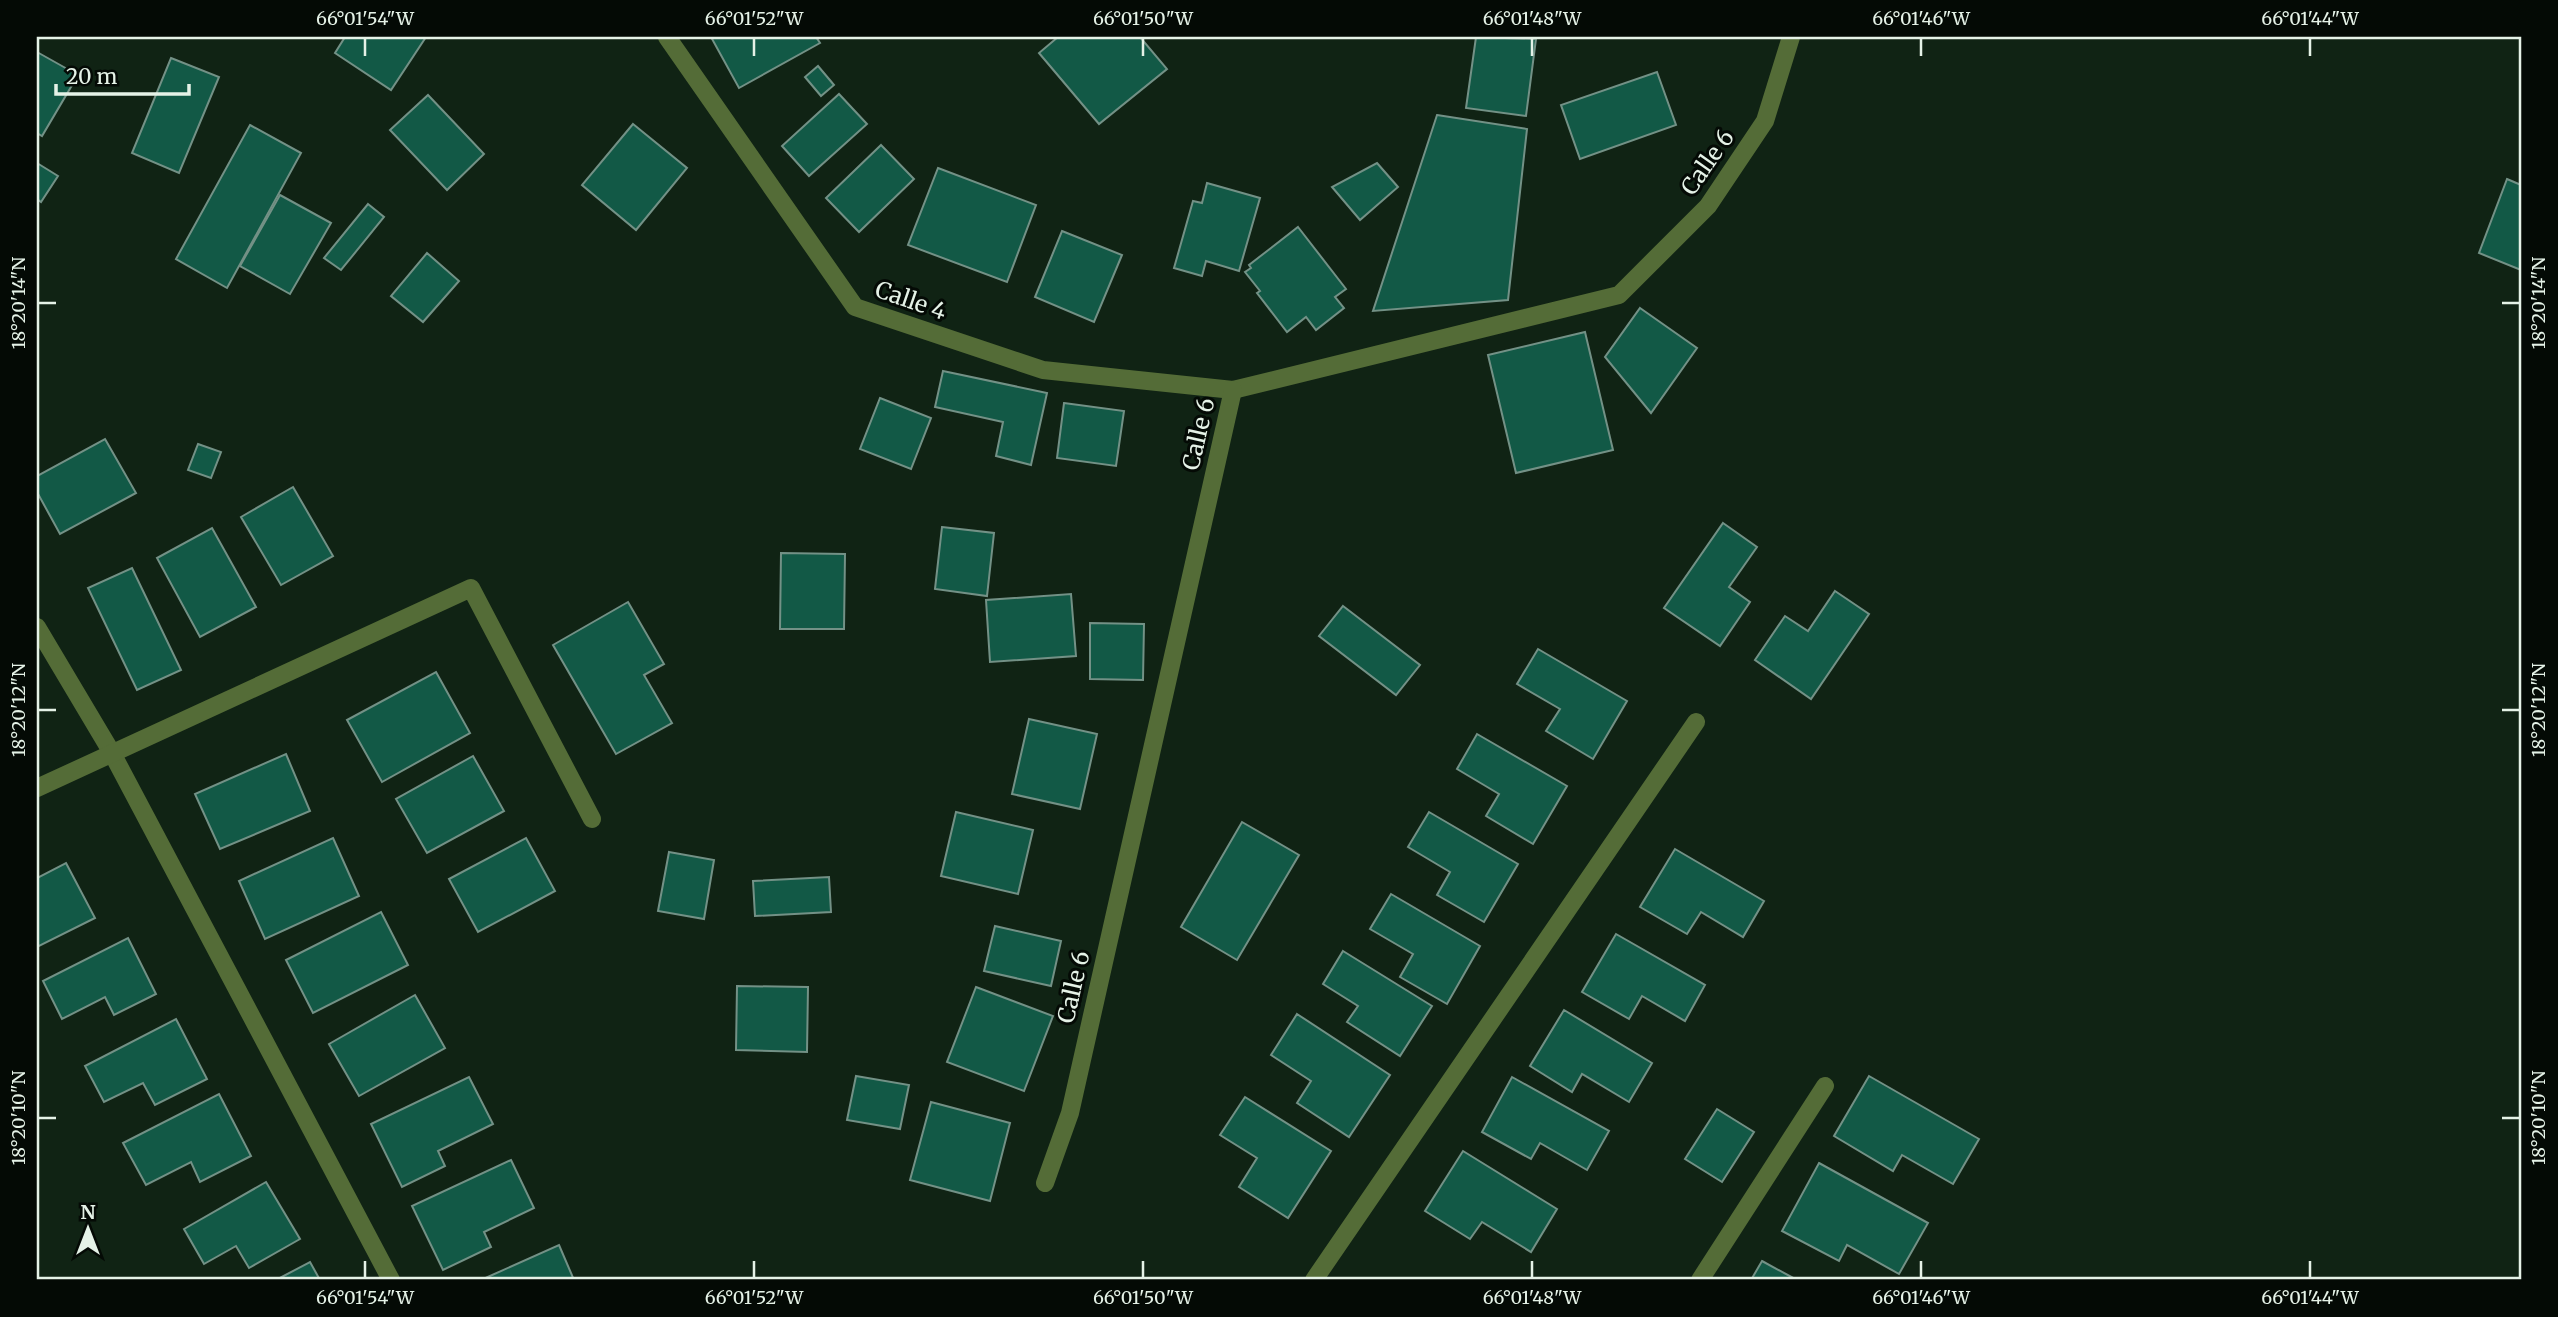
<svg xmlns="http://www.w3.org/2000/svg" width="2558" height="1317" viewBox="0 0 2558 1317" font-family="Merriweather,serif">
<rect width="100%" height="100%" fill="#102314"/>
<!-- building -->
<g fill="#125946" stroke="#739186" stroke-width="2">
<path d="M345 37H426L391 90 335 53Z"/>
<path d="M711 37H816L820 43 739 88Z"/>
<path d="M1058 37H1140L1167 69 1099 124 1039 53Z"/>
<path d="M1476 37 1536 39 1526 116 1466 108Z"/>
<path d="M37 52 78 75 42 136 37 133Z"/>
<path d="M171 58 219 77 179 173 132 153Z"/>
<path d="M818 66 834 85 821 96 805 77Z"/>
<path d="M1657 72 1676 125 1580 159 1561 105Z"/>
<path d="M839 94 867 124 809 176 782 146Z"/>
<path d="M428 95 484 154 447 190 390 130Z"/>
<path d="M1437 115 1527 129 1508 300 1373 311Z"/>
<path d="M633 124 687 168 636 230 582 185Z"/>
<path d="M250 125 301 153 227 288 176 259Z"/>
<path d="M881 145 914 179 859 232 826 198Z"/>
<path d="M37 163 58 176 41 202 37 199Z"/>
<path d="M1377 163 1398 187 1360 220 1332 187Z"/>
<path d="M938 168 1036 205 1007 282 908 245Z"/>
<path d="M2507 179 2521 185V270L2479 253Z"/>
<path d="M1207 183 1260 198 1239 271 1206 261 1202 276 1174 268 1193 201 1202 203Z"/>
<path d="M280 195 331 223 290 294 240 266Z"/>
<path d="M368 204 384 217 341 270 324 258Z"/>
<path d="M1298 227 1346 289 1335 297 1344 308 1316 330 1306 317 1287 332 1257 293 1260 291 1245 272 1251 268 1249 265Z"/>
<path d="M1062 231 1122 255 1094 322 1035 297Z"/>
<path d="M427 253 459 281 423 322 391 296Z"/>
<path d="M1640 308 1697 348 1651 413 1605 357Z"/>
<path d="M1585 332 1613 450 1516 473 1488 355Z"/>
<path d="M943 371 1047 393 1031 465 996 456 1003 422 935 407Z"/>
<path d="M880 398 931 418 911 469 860 449Z"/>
<path d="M1064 403 1124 411 1116 466 1057 458Z"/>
<path d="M105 439 136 493 60 534 37 492V476Z"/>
<path d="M198 444 221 452 211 478 188 470Z"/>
<path d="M293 487 333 556 281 585 241 517Z"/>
<path d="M1723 523 1757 547 1729 587 1750 602 1720 646 1664 608Z"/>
<path d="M942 527 994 533 987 596 935 589Z"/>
<path d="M212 528 256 607 200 637 157 558Z"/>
<path d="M781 553 845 554 844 629H780Z"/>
<path d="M132 568 181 670 137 690 88 588Z"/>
<path d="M1835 591 1869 614 1811 699 1755 660 1785 616 1808 631Z"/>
<path d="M1071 594 1076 656 990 662 986 600Z"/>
<path d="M628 602 664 664 644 675 672 723 616 754 553 645Z"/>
<path d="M1343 606 1420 665 1396 695 1319 636Z"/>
<path d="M1090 623 1144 624 1143 680 1090 679Z"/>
<path d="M1538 649 1627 701 1593 759 1546 731 1560 709 1517 684Z"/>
<path d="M436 672 470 733 382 782 347 720Z"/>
<path d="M1029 719 1097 734 1080 809 1012 794Z"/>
<path d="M1477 734 1567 786 1533 844 1486 816 1499 794 1457 769Z"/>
<path d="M286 754 310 811 220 849 195 794Z"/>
<path d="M473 756 504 811 427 853 396 799Z"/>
<path d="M956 812 1033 830 1018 894 941 876Z"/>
<path d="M1429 812 1518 864 1484 922 1437 895 1450 872 1408 847Z"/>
<path d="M1242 822 1299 855 1237 960 1181 927Z"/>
<path d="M333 838 359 896 265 939 239 881Z"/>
<path d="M526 838 555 891 478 932 449 879Z"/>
<path d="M1675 849 1764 901 1743 937 1701 912 1687 934 1640 907Z"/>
<path d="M669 852 714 860 704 919 658 911Z"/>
<path d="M66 863 95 918 37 947V878Z"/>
<path d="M829 877 831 912 755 916 753 881Z"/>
<path d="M1391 894 1480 946 1447 1004 1400 977 1413 954 1370 929Z"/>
<path d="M381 912 408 965 313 1013 286 960Z"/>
<path d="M995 926 1061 941 1051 986 984 971Z"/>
<path d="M1616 934 1705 985 1685 1021 1642 996 1629 1019 1582 992Z"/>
<path d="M128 938 156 994 114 1015 105 997 62 1019 43 981Z"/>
<path d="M1343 951 1432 1006 1400 1056 1347 1022 1358 1006 1323 984Z"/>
<path d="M737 986 808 987 807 1052 736 1050Z"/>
<path d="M976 987 1053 1016 1024 1091 947 1062Z"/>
<path d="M415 995 445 1048 359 1096 329 1044Z"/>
<path d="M1564 1010 1652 1063 1629 1102 1582 1074 1572 1092 1530 1066Z"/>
<path d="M1297 1014 1390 1075 1349 1137 1297 1103 1311 1081 1271 1055Z"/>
<path d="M176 1019 207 1079 155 1105 143 1083 104 1102 85 1066Z"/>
<path d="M856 1076 909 1085 900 1129 847 1120Z"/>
<path d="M1869 1076 1979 1139 1953 1184 1902 1155 1893 1171 1834 1136Z"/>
<path d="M469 1077 493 1124 438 1151 445 1166 402 1187 371 1124Z"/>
<path d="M1512 1077 1609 1131 1587 1170 1540 1143 1531 1159 1482 1132Z"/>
<path d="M219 1094 251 1156 200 1182 191 1162 146 1185 123 1143Z"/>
<path d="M1245 1097 1331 1151 1288 1218 1239 1187 1257 1158 1220 1135Z"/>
<path d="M931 1102 1010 1123 990 1201 910 1180Z"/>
<path d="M1717 1109 1754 1132 1722 1182 1685 1159Z"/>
<path d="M1463 1151 1557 1209 1531 1252 1482 1222 1470 1239 1425 1211Z"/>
<path d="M511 1160 534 1208 484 1232 491 1247 443 1270 412 1206Z"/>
<path d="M1819 1163 1928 1223 1899 1274 1847 1245 1839 1261 1782 1231Z"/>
<path d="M266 1182 300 1239 249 1268 236 1246 204 1264 184 1229Z"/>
<path d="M559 1245 574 1280H481Z"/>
<path d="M1762 1261 1797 1280H1751Z"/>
<path d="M310 1262 320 1280H276Z"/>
</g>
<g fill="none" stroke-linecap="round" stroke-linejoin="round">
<!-- minor -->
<g stroke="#546c37" stroke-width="18">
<path d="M667 37 855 307 1043 370 1233 390 1619 295 1708 206 1765 121 1791 37"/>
<path d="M37 627 112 753 391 1280"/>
<path d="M37 788 471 588 592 819"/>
<path d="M1045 1183 1070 1113 1233 390"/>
<path d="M1314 1280 1696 722"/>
<path d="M1700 1280 1825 1086"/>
</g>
</g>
<!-- ticks -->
<path fill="none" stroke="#e5f2e7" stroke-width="2.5" d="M365 38V56M754 38V56M1143 38V56M1532 38V56M1921 38V56M2310 38V56M38 303H56M2502 303H2520M38 710H56M2502 710H2520M38 1118H56M2502 1118H2520M365 1261V1278M754 1261V1278M1143 1261V1278M1532 1261V1278M1921 1261V1278M2310 1261V1278"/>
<g text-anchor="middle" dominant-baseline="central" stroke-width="6" stroke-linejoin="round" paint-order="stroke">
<!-- street labels -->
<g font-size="23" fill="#e5f2e7" stroke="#040a05">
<text transform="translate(1707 162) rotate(-55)">Calle 6</text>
<text transform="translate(911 300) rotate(19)">Calle 4</text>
<text transform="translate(1198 434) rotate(-77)">Calle 6</text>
<text transform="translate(1073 987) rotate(-77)">Calle 6</text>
</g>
</g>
<!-- border -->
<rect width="2558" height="1317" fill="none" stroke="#040a05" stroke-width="77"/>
<!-- north arrow -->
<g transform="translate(88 1229)" stroke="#040a05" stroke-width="5" paint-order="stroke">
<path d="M0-5L12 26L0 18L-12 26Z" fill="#e5f2e7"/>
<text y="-10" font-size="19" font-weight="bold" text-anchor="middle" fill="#e5f2e7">N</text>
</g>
<!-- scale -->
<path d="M56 84v10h133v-10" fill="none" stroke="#e5f2e7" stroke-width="3.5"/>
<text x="66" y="84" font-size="21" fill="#e5f2e7" stroke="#040a05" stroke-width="5" paint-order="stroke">20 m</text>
<rect x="38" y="38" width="2482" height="1240" fill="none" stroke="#e5f2e7" stroke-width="2.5"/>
<g font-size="18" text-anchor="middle" fill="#e5f2e7">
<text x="365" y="25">66°01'54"W</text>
<text x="754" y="25">66°01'52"W</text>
<text x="1143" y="25">66°01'50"W</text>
<text x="1532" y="25">66°01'48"W</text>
<text x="1921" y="25">66°01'46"W</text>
<text x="2310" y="25">66°01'44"W</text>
<text transform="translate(19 303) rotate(-90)" y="6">18°20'14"N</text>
<text transform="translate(2539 303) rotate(-90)" y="6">18°20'14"N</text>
<text transform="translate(19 710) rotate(-90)" y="6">18°20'12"N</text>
<text transform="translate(2539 710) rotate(-90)" y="6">18°20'12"N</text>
<text transform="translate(19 1118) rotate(-90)" y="6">18°20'10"N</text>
<text transform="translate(2539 1118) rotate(-90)" y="6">18°20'10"N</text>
<text x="365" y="1304">66°01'54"W</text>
<text x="754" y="1304">66°01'52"W</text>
<text x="1143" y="1304">66°01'50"W</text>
<text x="1532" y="1304">66°01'48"W</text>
<text x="1921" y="1304">66°01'46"W</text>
<text x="2310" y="1304">66°01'44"W</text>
</g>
</svg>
